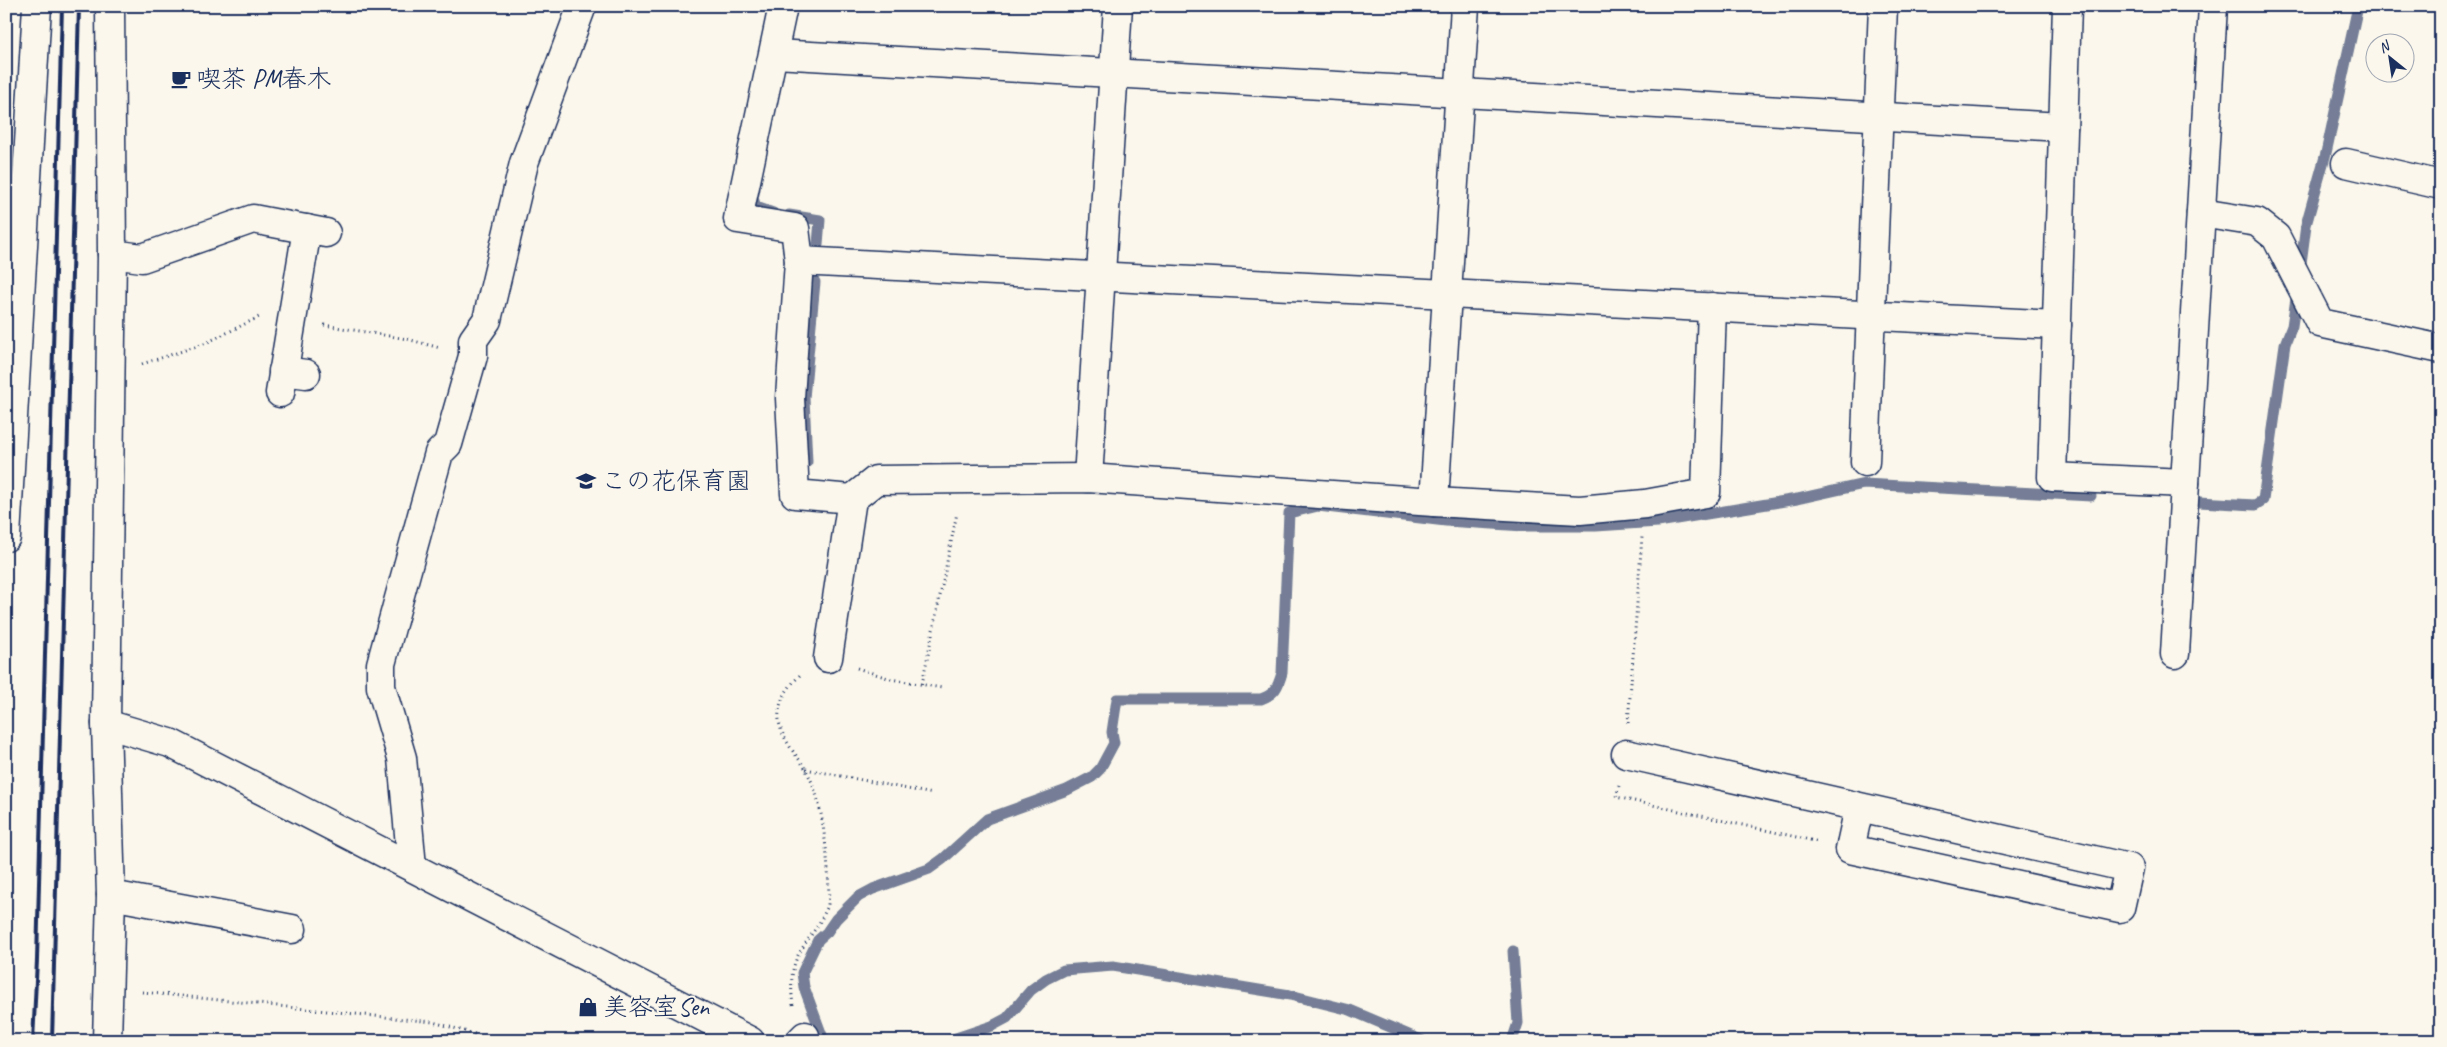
<svg xmlns="http://www.w3.org/2000/svg" width="2447" height="1047" viewBox="0 0 2447 1047" font-family="Caveat,'Klee One',sans-serif">
<rect width="100%" height="100%" fill="#fbf7ec"/>
<filter id="ink" filterUnits="userSpaceOnUse"><feTurbulence type="fractalNoise" baseFrequency=".02" numOctaves="2"/><feDisplacementMap in="SourceGraphic" scale="10" xChannelSelector="R" yChannelSelector="G"/><feConvolveMatrix kernelMatrix="1 2 1 2 8 2 1 2 1" color-interpolation-filters="sRGB"/></filter>
<g filter="url(#ink)">
<g fill="none" stroke-linecap="round" stroke-linejoin="round">
<!-- stream -->
<g stroke="#747e96" stroke-width="11">
<path d="M755 189 753 198 756 207 773 213"/>
<path d="M789 215 820 220 818 244"/>
<path d="M2300 271 2306 225 2326 153 2358 6"/>
<path d="M807 462 804 398 815 282"/>
<path d="M2199 502 2255 505 2263 500 2285 344 2292 326 2297 291"/>
<path d="M824 1041 804 987 802 973 818 940 827 932 836 919 858 897 873 889 929 869 943 859 987 819 1067 790 1092 777 1100 769 1114 743 1112 732 1117 699H1261C1275 694 1278 687 1282 673L1289 513 1318 506 1446 521 1524 526H1596L1658 522 1797 499 1864 484 2091 496"/>
<path d="M947 1041 992 1026 1007 1018 1031 990 1046 979 1064 970 1113 966 1290 995 1350 1010 1423 1041"/>
<path d="M1512 1041 1518 1023 1513 951"/>
</g>
<defs>
<g id="minor">
<path d="M783 6 738 219 795 228 799 261 790 398 795 494 852 499 876 480 1088 478 1434 502 1580 510 1645 504 1706 493 1712 307"/>
<path d="M2067 6 2052 477 2185 483"/>
<path d="M775 54 2063 127"/>
<path d="M2346 163 2441 185"/>
<path d="M2201 213 2257 222 2276 237 2320 323 2441 349"/>
<path d="M112 254 142 258 253 219 326 233"/>
<path d="M799 261 2057 325"/>
<path d="M283 371 306 374"/>
<path d="M280 393 307 229"/>
<path d="M1865 462 1883 6"/>
<path d="M1088 478 1118 6"/>
<path d="M1434 502 1465 6"/>
<path d="M6 537 37 6"/>
<path d="M2175 654 2213 6"/>
<path d="M828 658 852 499"/>
<path d="M106 724 170 743 750 1041"/>
<path d="M1626 754 2129 868 2120 908 1850 849 1859 808"/>
<path d="M412 867 402 758 381 687V664L439 453 448 444 473 356V340L487 320 524 163 582 6"/>
<path d="M111 895 292 929"/>
<path d="M107 1041 111 895 106 724 112 254 110 6"/>
<path d="M800 1041 805 1036"/>
</g>
</defs>
<!-- minor casing -->
<use href="#minor" stroke="#1b2f5e" stroke-width="31"/>
<!-- path -->
<g stroke="#1b2f5e" stroke-width="3" stroke-dasharray="1 4" stroke-linecap="butt">
<path d="M324 325 407 339 440 348"/>
<path d="M142 364 204 344 259 317"/>
<path d="M857 668 891 679 942 688"/>
<path d="M922 684 957 513"/>
<path d="M1628 723 1642 537"/>
<path d="M806 769 933 794"/>
<path d="M1619 786 1616 797 1819 842"/>
<path d="M142 992 433 1022 499 1041"/>
<path d="M793 1005C786 950 807 951 827 908 831 899 827 852 825 840 822 816 818 792 806 770 802 762 794 754 789 745 771 718 778 697 800 675"/>
</g>
<!-- minor -->
<use href="#minor" stroke="#fbf7ec" stroke-width="28"/>
<!-- rail -->
<g stroke="#1b2f5e" stroke-width="4">
<path d="M33 1041 37 960 62 6"/>
<path d="M52 1041 79 6"/>
</g>
</g>
</g>
<!-- icons -->
<defs>
<symbol id="cafe-bare" viewBox="-9 -9 18 18"><path d="M-5.5-4.5H6V0H3Q3 3.5 0 3.5H-2.5Q-5.5 3.5-5.5 0ZM3-3.2v2h1.7v-2ZM-6 4.5H4V6H-6Z" fill="#1b2f5e" stroke="#fbf7ec" stroke-width="2.5" paint-order="stroke"/></symbol>
<symbol id="school-bare" viewBox="-9 -9 18 18"><path d="M0-5L7-2L0 1L-7-2ZM-4 1L0 2.5L4 1V4Q0 6-4 4Z" fill="#1b2f5e" stroke="#fbf7ec" stroke-width="2.5" paint-order="stroke"/></symbol>
<symbol id="shop-bare" viewBox="-9 -9 18 18"><path d="M-5-2.5h2.3a2.7 3.5 0 0 1 5.4 0H5L5.5 6h-11ZM-1.5-2.5h3a1.5 2.3 0 0 0-3 0Z" fill="#1b2f5e" stroke="#fbf7ec" stroke-width="2.5" paint-order="stroke"/></symbol>
</defs>
<g fill-rule="evenodd">
<use href="#cafe-bare" x="167" y="65" width="28" height="28"/>
<use href="#school-bare" x="572" y="467" width="28" height="28"/>
<use href="#shop-bare" x="574" y="993" width="28" height="28"/>
</g>
<g text-anchor="middle" dominant-baseline="central" stroke-width="4" stroke-linejoin="round" paint-order="stroke">
<!-- poi labels -->
<g font-size="25" fill="#1b2f5e" stroke="#fbf7ec" text-anchor="start">
<text x="196" y="79">喫茶 PM春木</text>
<text x="601" y="481">この花保育園</text>
<text x="603" y="1007">美容室Sen</text>
</g>
</g>
<!-- margin -->
<rect width="2447" height="1047" fill="none" stroke="#fbf7ec" stroke-width="25"/>
<rect x="12" y="12" width="2422" height="1022" fill="none" stroke="#1b2f5e" stroke-width="2" filter="url(#ink)"/>
<!-- north arrow -->
<g transform="translate(2390 58) rotate(330)"><circle r="24" fill="#fbf7ec" stroke="#a1a7b3"/>
<path d="M0-4L9 19L0 12L-9 19Z" fill="#1b2f5e"/>
<text y="-8" font-size="14" font-weight="bold" text-anchor="middle" fill="#1b2f5e">N</text>
</g>
</svg>
